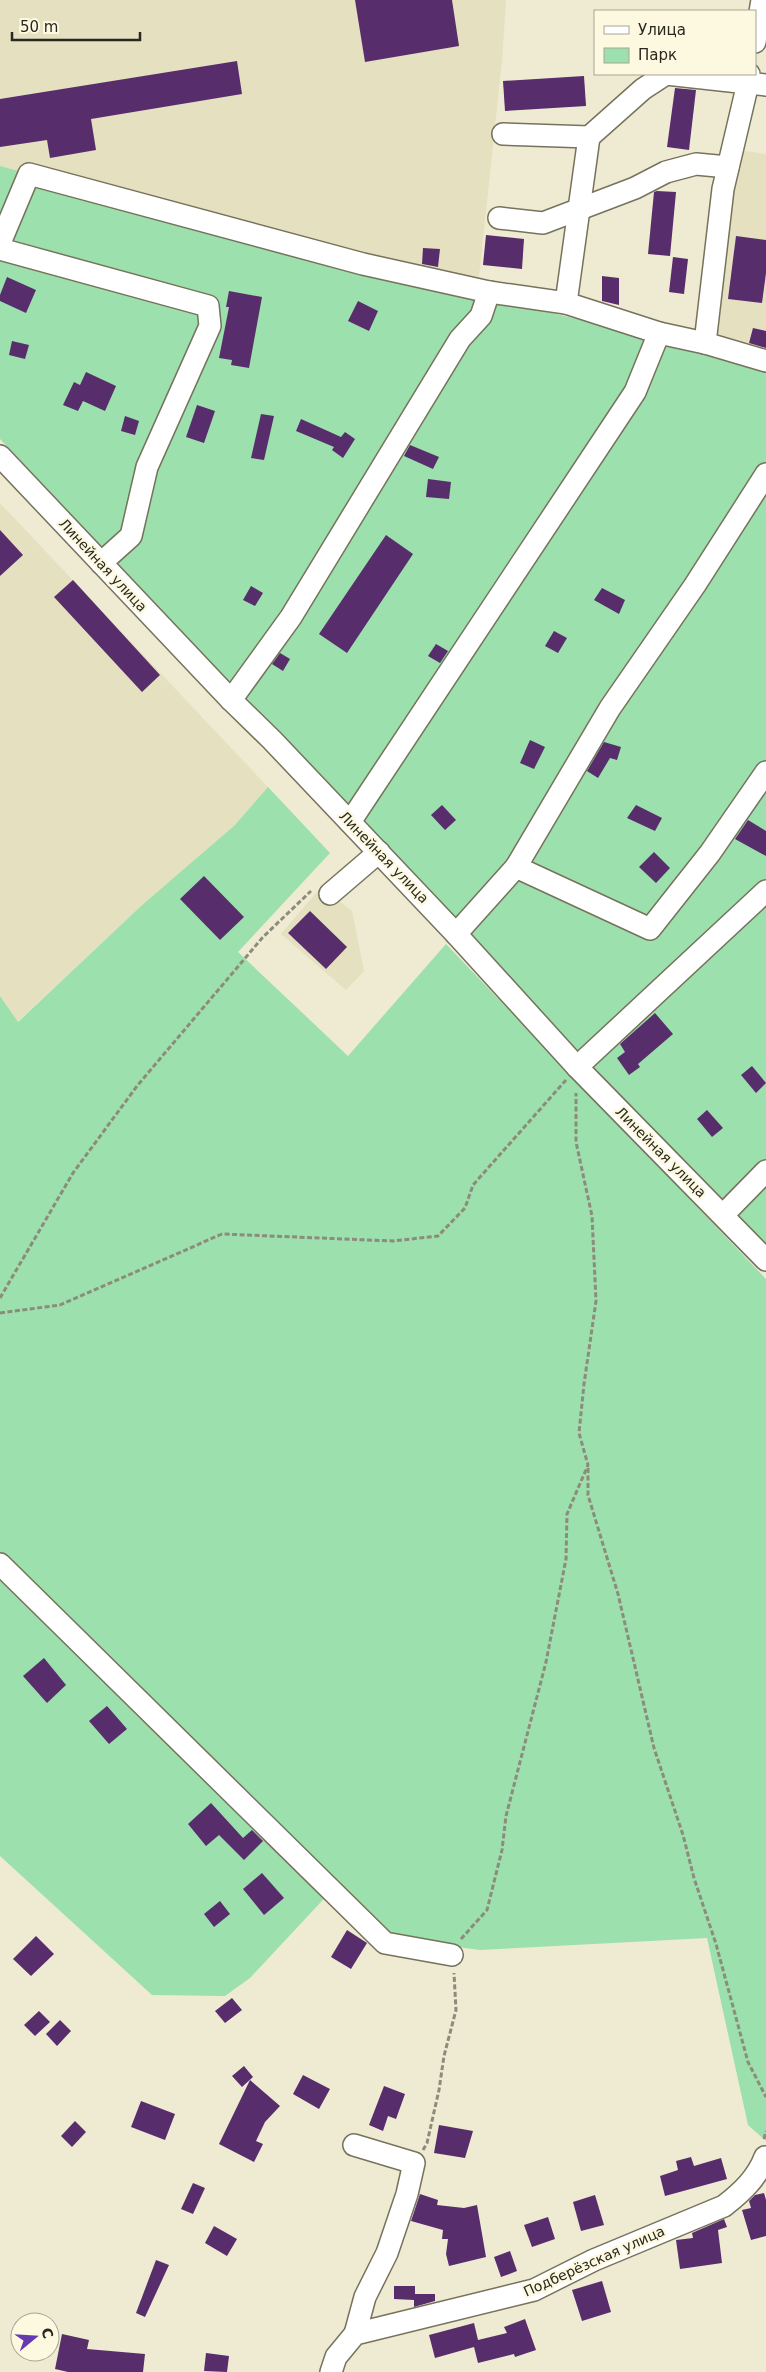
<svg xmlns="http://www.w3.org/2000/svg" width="766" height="2372" viewBox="0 0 766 2372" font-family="'DejaVu Sans',sans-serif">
<rect width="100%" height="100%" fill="#efebd3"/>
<!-- built -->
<g fill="#e5e0c0">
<path d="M0 0H506L502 61 477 295 0 166Z"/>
<path d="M739 150 766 154V364L713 352Z"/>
<path d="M0 503 268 787 235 825 141 906 17 1022 0 996Z"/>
<path d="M321 887 352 911 364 971 346 990 281 934Z"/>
</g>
<!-- green -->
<g fill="#9be0ad">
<path d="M0 166 477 295 766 364V1250L0 439Z"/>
<path d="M268 787 330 853 238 952 348 1056 446 944 766 1279V2141L748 2125 707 1938 480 1950 392 1938 333 1889 250 1978 225 1996 152 1995 0 1856V996L18 1022 141 906 235 825Z"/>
</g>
<!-- building -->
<g fill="#572d6c">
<path d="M355 0H452L459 46 365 62Z"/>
<path d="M237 61 242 94 91 119 96 150 50 158 47 140 0 147V99Z"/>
<path d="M584 76 586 106 505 111 503 81Z"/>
<path d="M675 88 696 90 689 150 667 147Z"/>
<path d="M657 191 676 192 670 256 648 254 654 192Z"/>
<path d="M486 235 524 239 522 269 483 265Z"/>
<path d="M736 236 766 240V273L762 303 728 299Z"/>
<path d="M423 248 440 249 438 267 422 264Z"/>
<path d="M673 257 688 259 684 294 669 292Z"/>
<path d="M602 276 619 278V305L602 301Z"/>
<path d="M7 277 36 290 26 313 0 301V295Z"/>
<path d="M229 291 262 297 249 368 231 365 232 360 219 358 229 307H226Z"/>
<path d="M358 301 378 311 369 331 348 321Z"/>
<path d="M753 328 766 331V348L749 343Z"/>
<path d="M12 341 29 345 25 359 9 355Z"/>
<path d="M86 372 116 386 105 411 83 401 78 411 63 405 74 382 80 385Z"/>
<path d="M197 405 215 411 204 443 186 437Z"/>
<path d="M261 414 274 416 264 460 251 458Z"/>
<path d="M125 416 139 421 135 435 121 431Z"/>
<path d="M301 419 341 437 345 432 355 439 343 458 332 450 334 447 296 431Z"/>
<path d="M410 445 439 457 433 469 404 456Z"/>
<path d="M428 479 451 482 449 499 426 497Z"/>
<path d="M0 530 23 555 0 576Z"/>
<path d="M386 535 413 554 347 653 319 634Z"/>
<path d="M73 580 160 675 142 692 54 597Z"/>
<path d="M251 586 263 593 255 606 243 600Z"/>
<path d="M602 588 625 600 619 614 594 600Z"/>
<path d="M554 631 567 638 558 653 545 646Z"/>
<path d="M436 644 448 651 440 663 428 656Z"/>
<path d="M280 653 290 659 283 671 272 664Z"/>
<path d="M530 740 545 747 534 769 520 763Z"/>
<path d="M604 742 621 747 617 760 610 758 598 778 587 771Z"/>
<path d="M442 805 456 820 445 830 431 815Z"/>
<path d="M636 805 662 818 655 831 627 818Z"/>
<path d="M748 820 766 831V856L735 839Z"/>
<path d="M654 852 670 868 656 883 639 867Z"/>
<path d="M204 876 244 917 220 940 180 899Z"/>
<path d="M310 911 347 947 326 969 288 933Z"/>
<path d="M655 1013 673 1034 638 1064 640 1067 629 1075 617 1058 625 1052 620 1044Z"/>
<path d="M752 1066 766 1083 756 1093 741 1075Z"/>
<path d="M707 1110 723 1128 712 1137 697 1119Z"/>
<path d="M44 1658 66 1685 47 1703 23 1676Z"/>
<path d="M107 1706 127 1729 109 1744 89 1721Z"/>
<path d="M211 1803 243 1838 252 1830 263 1841 244 1860 219 1835 206 1846 188 1824Z"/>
<path d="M262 1873 284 1898 264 1915 243 1889Z"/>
<path d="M220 1901 230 1914 214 1927 204 1914Z"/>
<path d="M347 1930 367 1943 351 1969 331 1957Z"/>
<path d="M36 1936 54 1954 31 1976 13 1959Z"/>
<path d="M232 1998 242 2010 225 2023 215 2011Z"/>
<path d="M39 2011 50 2022 35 2036 24 2025Z"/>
<path d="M60 2020 71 2031 57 2046 46 2034Z"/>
<path d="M244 2066 253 2077 242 2087 232 2076Z"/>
<path d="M303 2075 330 2089 319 2109 293 2094Z"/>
<path d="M250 2080 280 2106 265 2122 256 2141 263 2144 254 2162 219 2144Z"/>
<path d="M384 2086 405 2094 396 2119 388 2116 383 2131 369 2125Z"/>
<path d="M141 2101 175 2114 165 2140 131 2127Z"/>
<path d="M75 2121 86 2132 72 2147 61 2136Z"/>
<path d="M439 2125 473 2131 465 2158 434 2153Z"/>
<path d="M691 2157 694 2166 721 2158 727 2179 665 2196 660 2176 678 2170 676 2161Z"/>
<path d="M193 2183 205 2188 193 2214 181 2209Z"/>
<path d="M764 2193 766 2200V2236L751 2240 742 2210 751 2208 749 2201 755 2195Z"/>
<path d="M420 2194 438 2200 437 2205 464 2208 477 2205 486 2257 449 2266 446 2254 448 2239H442L443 2230 411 2221Z"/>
<path d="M595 2195 604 2225 581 2231 573 2202Z"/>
<path d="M548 2217 555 2239 532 2247 524 2225Z"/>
<path d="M724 2219 727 2227 718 2230 722 2263 680 2269 676 2240 693 2238 692 2233Z"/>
<path d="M214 2226 237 2239 227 2256 205 2243Z"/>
<path d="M510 2251 517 2271 501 2277 494 2257Z"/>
<path d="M156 2260 169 2265 145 2317 136 2313Z"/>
<path d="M602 2281 611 2312 582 2321 572 2290Z"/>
<path d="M394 2286H415V2294H435V2301L414 2307V2300L394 2299Z"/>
<path d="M525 2319 536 2350 515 2357 514 2354 478 2363 474 2347 435 2358 429 2335 474 2323 478 2340 507 2333 504 2327Z"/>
<path d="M62 2334 89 2340 87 2349 145 2354 143 2372H68L55 2369Z"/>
<path d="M206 2353 229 2356 227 2372 204 2371Z"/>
</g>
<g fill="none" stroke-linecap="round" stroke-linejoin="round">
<defs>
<g id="minor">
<path d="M755 42 762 0"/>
<path d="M749 74 748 83 766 85"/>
<path d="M503 134 589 137"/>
<path d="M499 218 543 223 635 188 666 172 696 164 728 167"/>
<path d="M0 243 29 174 363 264 489 292 566 303 659 333"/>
<path d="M0 249 208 306 210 326 147 467 131 536 101 563"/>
<path d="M566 303 589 137 643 89 666 74 748 83 723 189 705 343 766 361"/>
<path d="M0 456 231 700 272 740 456 934 577 1067 766 1260"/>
<path d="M231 700 291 617 460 339 481 316 489 292"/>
<path d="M350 822 635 392 659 333 705 343"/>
<path d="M516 867 650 929 710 853 766 772"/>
<path d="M330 894 379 852"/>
<path d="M456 934 516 867 610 708 695 585 766 474"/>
<path d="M577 1067 766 891"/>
<path d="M723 1215 766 1171"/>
<path d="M0 1564 385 1943 452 1955"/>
<path d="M354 2145 414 2163 407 2194 387 2253 365 2297 355 2334"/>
<path d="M331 2372 336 2357 355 2334 534 2290 594 2260 724 2206C742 2192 757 2178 765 2157"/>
</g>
</defs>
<!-- minor casing -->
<use href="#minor" stroke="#76725c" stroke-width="24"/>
<!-- path -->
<g stroke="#8d8b7a" stroke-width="3" stroke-dasharray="5 2.5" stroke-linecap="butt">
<path d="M0 1298 73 1173 137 1086 263 937 311 891"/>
<path d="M0 1313 60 1305 222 1234 393 1241 438 1236 465 1208 473 1185 566 1080"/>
<path d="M588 1468V1495L618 1594 654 1748 683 1835 694 1878 716 1944 748 2062 766 2097"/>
<path d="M461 1939 487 1910 502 1850 506 1816 546 1662 566 1559 567 1514 588 1465 579 1433 584 1384 596 1301 592 1216 576 1142V1093"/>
<path d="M764 2139 766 2131"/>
<path d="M423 2150 427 2143 439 2090 444 2056 456 2010 454 1973"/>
</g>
<!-- minor -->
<use href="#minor" stroke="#fff" stroke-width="21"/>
</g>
<g text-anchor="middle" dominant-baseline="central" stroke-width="5" stroke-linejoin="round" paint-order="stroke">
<!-- street labels -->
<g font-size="14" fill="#29281f" stroke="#fdf8e0">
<text transform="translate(103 565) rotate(47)">Линейная улица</text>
<text transform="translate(384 857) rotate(46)">Линейная улица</text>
<text transform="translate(661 1152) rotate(45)">Линейная улица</text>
<text transform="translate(594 2261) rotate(-24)">Подберёзская улица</text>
</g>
</g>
<!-- legend -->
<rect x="594" y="10" width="162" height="65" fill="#fdf8e0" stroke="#a8a593"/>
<rect x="604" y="26" width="25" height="8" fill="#ffffff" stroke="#a8a593"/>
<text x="638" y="35" font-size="15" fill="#29281f">Улица</text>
<rect x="604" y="48" width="25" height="15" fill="#9be0ad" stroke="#a8a593"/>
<text x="638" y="60" font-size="15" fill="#29281f">Парк</text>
<!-- north arrow -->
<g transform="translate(35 2337) rotate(72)"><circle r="24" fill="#fdf8e0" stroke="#a8a593"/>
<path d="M0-4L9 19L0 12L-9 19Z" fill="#6439b1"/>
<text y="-8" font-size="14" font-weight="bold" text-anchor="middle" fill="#29281f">С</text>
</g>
<!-- scale -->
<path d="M12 32v8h128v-8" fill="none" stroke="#29281f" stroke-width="2.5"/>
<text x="20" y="32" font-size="15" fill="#29281f" stroke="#fdf8e0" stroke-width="4" paint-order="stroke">50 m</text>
</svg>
